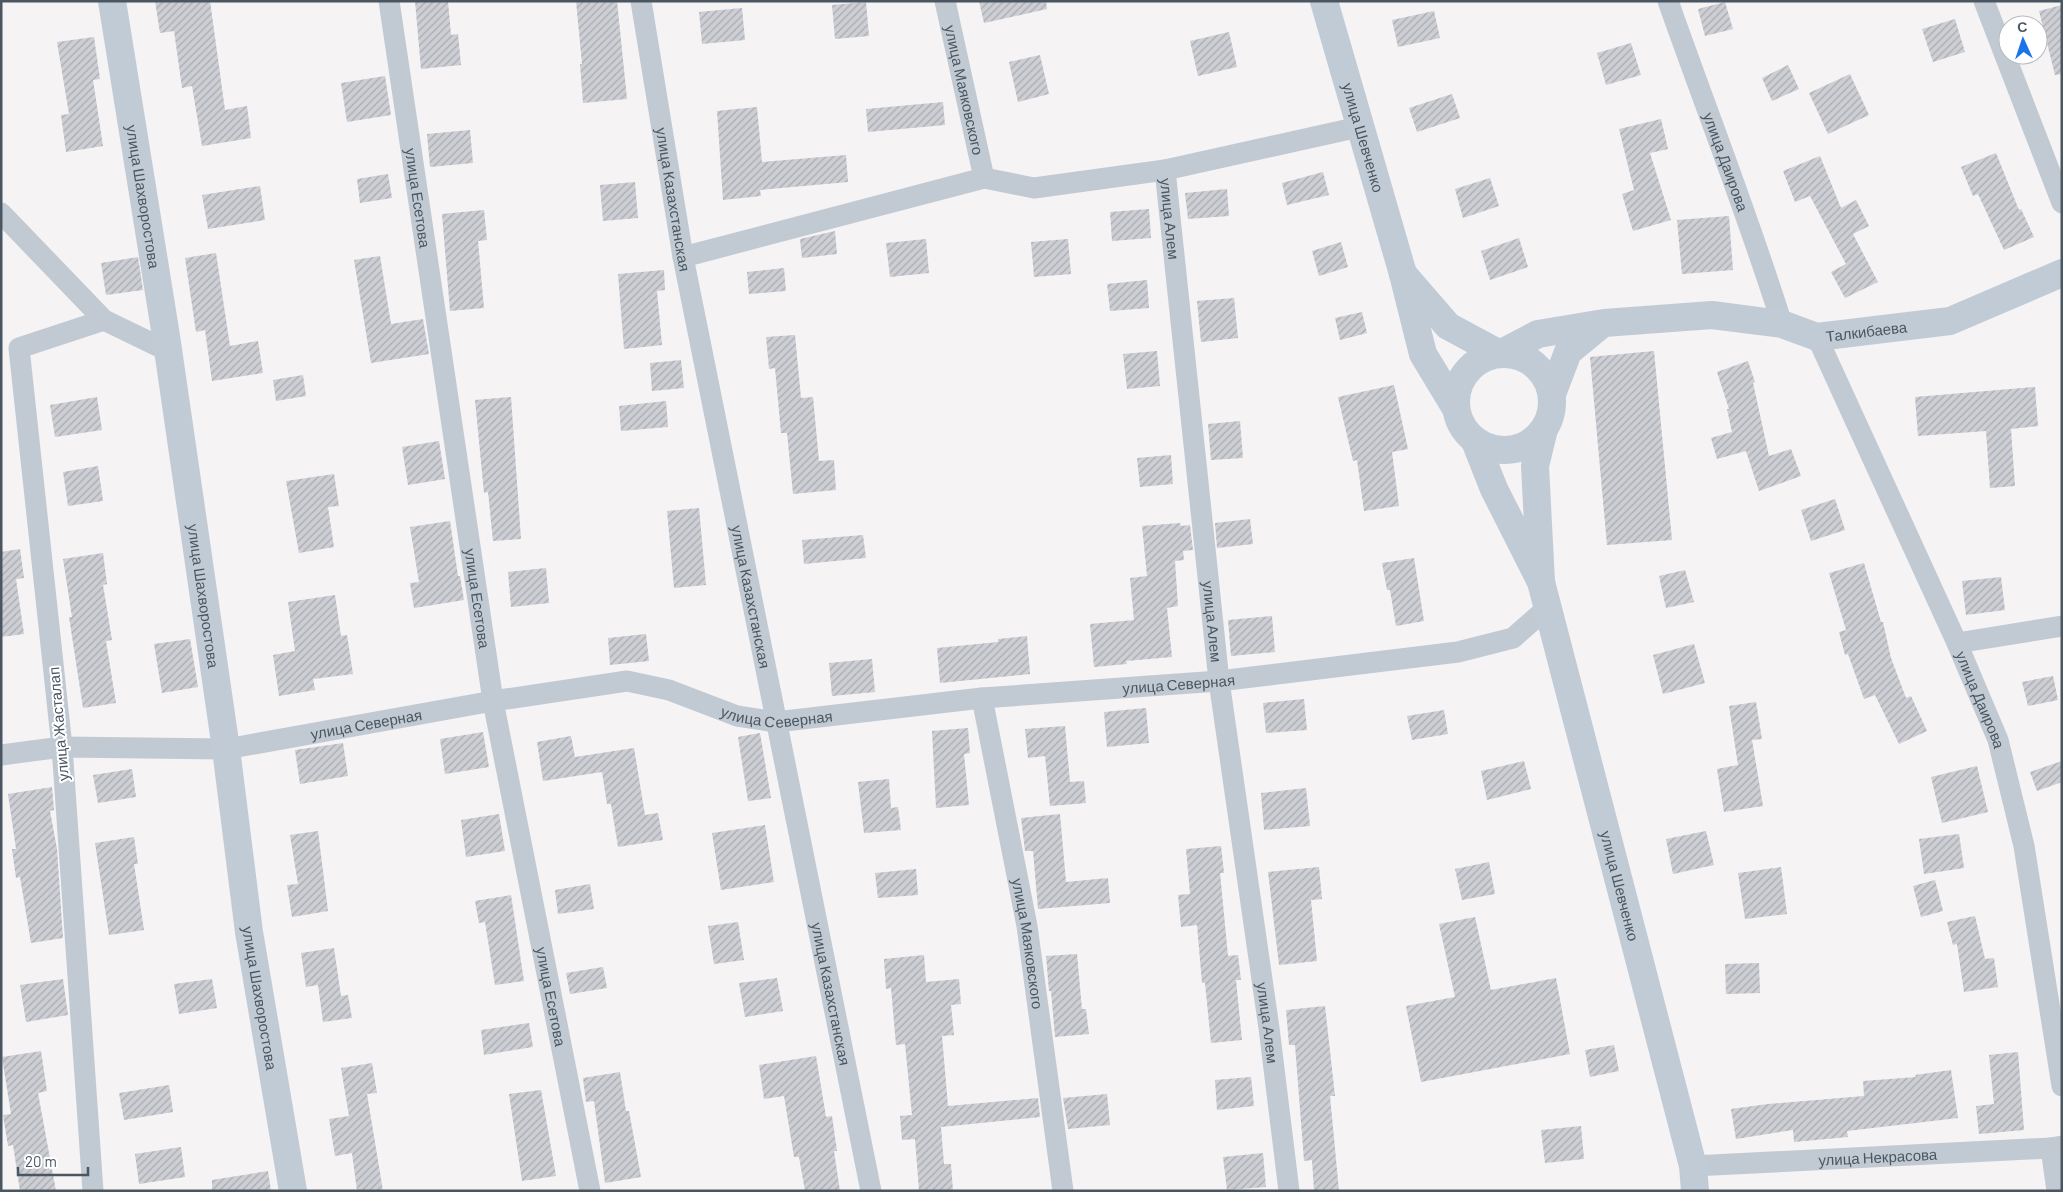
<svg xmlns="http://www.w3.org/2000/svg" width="2063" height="1192" viewBox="0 0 2063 1192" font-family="Barlow,sans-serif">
<defs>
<pattern id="building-hatch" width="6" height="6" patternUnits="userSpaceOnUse" patternTransform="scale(1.25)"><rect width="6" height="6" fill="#cdcfd5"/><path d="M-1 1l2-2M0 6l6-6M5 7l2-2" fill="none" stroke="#a8abb0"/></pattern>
</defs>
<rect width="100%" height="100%" fill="#f5f3f3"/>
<!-- building -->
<g fill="url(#building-hatch)">
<path d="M155 1H210L225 110 247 106 251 138 202 146 192 86 182 88 174 31 160 33Z"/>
<path d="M415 1H448L451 35 458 34 461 65 421 69Z"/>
<path d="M576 1H617L627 99 583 103 580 64H582Z"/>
<path d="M979 1H1046L1047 9 984 23Z"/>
<path d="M866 2 869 36 835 39 832 5Z"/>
<path d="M1725 2 1733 29 1705 36 1698 9Z"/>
<path d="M2062 5V74L2055 75 2039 11Z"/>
<path d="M742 8 745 40 702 44 699 12Z"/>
<path d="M1434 11 1440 38 1398 47 1392 20Z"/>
<path d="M1955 19 1965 52 1933 62 1922 29Z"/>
<path d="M1229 32 1237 67 1198 76 1190 41Z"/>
<path d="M94 37 100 79 93 80 103 146 66 152 61 115 69 114 57 42Z"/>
<path d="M1631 43 1641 75 1606 85 1597 53Z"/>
<path d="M1040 55 1049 94 1018 102 1009 62Z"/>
<path d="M1788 65 1799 89 1772 101 1762 78Z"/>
<path d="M1850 74 1869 115 1828 134 1809 93Z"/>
<path d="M385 76 391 115 347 122 341 83Z"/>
<path d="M1452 94 1460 118 1417 132 1409 108Z"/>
<path d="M943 102 945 125 868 132 866 109Z"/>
<path d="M757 107 762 162 846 155 848 182 760 190 761 196 723 200 717 111Z"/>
<path d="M1661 119 1668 149 1650 153 1671 220 1633 231 1622 194 1634 190 1619 129Z"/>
<path d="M470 130 473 163 430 167 427 134Z"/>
<path d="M1996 153 2019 210 2021 209 2034 237 2004 250 1978 194 1973 196 1961 167Z"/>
<path d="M1820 156 1841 208 1856 200 1869 226 1853 234 1878 282 1845 298 1831 272 1846 264 1810 196 1795 202 1783 171Z"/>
<path d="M1323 172 1329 195 1287 205 1282 183Z"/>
<path d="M388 174 392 198 360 203 357 179Z"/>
<path d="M1490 178 1499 206 1463 218 1455 189Z"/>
<path d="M635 182 638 218 603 221 600 185Z"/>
<path d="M260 186 265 220 208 229 202 195Z"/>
<path d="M1227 189 1229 216 1188 219 1185 193Z"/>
<path d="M1149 209 1151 238 1112 241 1110 212Z"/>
<path d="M484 210 487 240 478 241 484 308 450 311 442 214Z"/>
<path d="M1729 216 1733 270 1682 274 1677 220Z"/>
<path d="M835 231 837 254 802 258 800 239Z"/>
<path d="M1519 238 1528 267 1490 280 1481 251Z"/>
<path d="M926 239 929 273 890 277 886 243Z"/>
<path d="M1068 239 1071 274 1034 277 1031 242Z"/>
<path d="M1341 242 1348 267 1319 276 1312 251Z"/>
<path d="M216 253 230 346 258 341 263 373 212 381 205 330 196 332 185 258Z"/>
<path d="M380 256 391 324 423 319 429 354 371 363 354 260Z"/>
<path d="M138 257 143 290 106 295 101 263Z"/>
<path d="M784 268 786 291 749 294 747 272Z"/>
<path d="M664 270 665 290 657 291 662 345 624 349 618 274Z"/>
<path d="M1147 280 1149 308 1110 311 1107 284Z"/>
<path d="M1234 298 1238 338 1201 342 1197 301Z"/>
<path d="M1362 312 1367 333 1340 340 1335 318Z"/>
<path d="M795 335 801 398 813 397 819 461 834 460 836 490 793 494 787 433H781L775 368 769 369 766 337Z"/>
<path d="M1157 351 1160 386 1127 389 1123 354Z"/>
<path d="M1654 351 1672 540 1607 545 1590 357Z"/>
<path d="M681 360 684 388 652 391 650 363Z"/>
<path d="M1748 361 1755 382 1753 383 1769 456 1791 449 1801 476 1759 491 1746 451 1717 459 1711 438 1732 432 1727 409H1729L1717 372Z"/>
<path d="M303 375 306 396 276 401 273 380Z"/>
<path d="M1394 385 1408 449 1392 452 1399 506 1364 511 1357 460 1353 461 1338 397Z"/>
<path d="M2035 387 2038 426 2011 429 2015 486 1990 488 1986 431 1918 436 1915 397Z"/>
<path d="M97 397 102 430 55 437 50 405Z"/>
<path d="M511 397 521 539 493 541 488 492 484 493 475 400Z"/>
<path d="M666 401 668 427 621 431 619 406Z"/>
<path d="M1240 421 1243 458 1211 460 1208 424Z"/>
<path d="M439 441 445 479 408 485 402 447Z"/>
<path d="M1171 455 1173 484 1140 487 1137 458Z"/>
<path d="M98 466 103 501 68 506 63 472Z"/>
<path d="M334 474 339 506 328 507 334 547 299 553 286 481Z"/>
<path d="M1835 499 1845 530 1811 541 1801 510Z"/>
<path d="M699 508 706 585 674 588 667 511Z"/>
<path d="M1250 519 1253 544 1217 548 1215 523Z"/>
<path d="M450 521 458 576H460L464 600 414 608 410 583 419 582 410 527Z"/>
<path d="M1180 523 1181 526 1190 525 1193 550 1183 551 1184 560 1175 561 1178 606 1167 608 1172 657 1126 661 1127 664 1094 667 1090 624 1134 620 1130 578 1147 576 1142 526Z"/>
<path d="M863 535 866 558 804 564 802 540Z"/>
<path d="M20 549 24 578 16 579 24 634 1 637V552Z"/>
<path d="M103 553 107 584 103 585 112 640 106 641 116 703 83 708 69 617H72L63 559Z"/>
<path d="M1414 558 1424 621 1396 626 1390 590H1387L1382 563Z"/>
<path d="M1864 563 1881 622H1883L1891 658 1906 698 1911 696 1927 731 1899 744 1875 695 1864 699 1848 654 1845 655 1839 632 1846 630 1829 573Z"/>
<path d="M546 568 549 603 511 607 508 572Z"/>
<path d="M1685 570 1694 602 1666 608 1659 576Z"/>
<path d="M2001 577 2005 610 1966 615 1962 581Z"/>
<path d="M335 595 341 636 347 635 353 674 313 679 315 690 279 696 273 655 295 651 288 602Z"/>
<path d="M1272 616 1275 652 1231 656 1228 620Z"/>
<path d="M646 634 649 661 610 665 608 638Z"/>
<path d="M1027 636 1030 674 940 683 937 648 998 642V639Z"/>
<path d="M190 639 198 687 162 693 154 644Z"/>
<path d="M1694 644 1705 683 1663 694 1653 655Z"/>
<path d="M872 659 875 692 832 696 829 663Z"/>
<path d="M2053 676 2058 700 2028 706 2022 682Z"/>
<path d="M1304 699 1307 730 1266 733 1263 703Z"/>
<path d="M1756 702 1762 739 1752 740 1763 806 1724 812 1717 769 1738 765 1729 706Z"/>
<path d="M1146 708 1149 743 1107 747 1104 712Z"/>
<path d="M1444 710 1448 734 1412 740 1407 716Z"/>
<path d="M1065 726 1070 782 1084 781 1086 803 1050 806 1045 756 1028 758 1025 729Z"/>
<path d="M968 728 970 753 964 754 969 805 936 808 932 731Z"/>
<path d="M483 732 489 767 445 774 440 739Z"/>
<path d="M760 733 771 798 748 801 738 737Z"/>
<path d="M571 736 575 757 634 748 645 815 658 813 663 840 618 847 611 804H607L602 772 543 781 537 742Z"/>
<path d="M343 743 348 776 300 784 295 750Z"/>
<path d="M1524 761 1531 789 1487 800 1481 771Z"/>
<path d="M2062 761V782L2037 791 2030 772Z"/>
<path d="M1977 766 1988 812 1942 823 1931 777Z"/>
<path d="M132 769 136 797 98 803 93 775Z"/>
<path d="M889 779 891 808 898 807 901 830 864 833 858 782Z"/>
<path d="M52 787 54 810 50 811 57 849 63 938 31 943 20 877 16 878 12 849H16L8 794Z"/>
<path d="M1306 788 1310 826 1264 830 1261 793Z"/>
<path d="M499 814 505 851 466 857 461 820Z"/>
<path d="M1060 814 1066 882 1108 878 1110 903 1038 909 1033 851H1025L1021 818Z"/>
<path d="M765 825 774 882 721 890 712 833Z"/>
<path d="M318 831 328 911 292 917 287 885 298 884 290 835Z"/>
<path d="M1706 831 1714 865 1673 874 1666 839Z"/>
<path d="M1959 834 1964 868 1924 874 1919 839Z"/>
<path d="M134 837 138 864H134L144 930 109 935 95 843Z"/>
<path d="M1221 846 1224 873H1220L1228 956 1238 955 1241 980H1236L1242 1040 1211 1043 1205 983H1202L1197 925 1181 927 1178 895 1190 894 1186 849Z"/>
<path d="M1489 862 1495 894 1462 900 1455 869Z"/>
<path d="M1319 867 1322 899 1311 900 1317 961 1279 965 1268 872Z"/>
<path d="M1781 867 1787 914 1745 919 1738 873Z"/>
<path d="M916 869 918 895 878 898 875 873Z"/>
<path d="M1935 880 1943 911 1921 917 1913 886Z"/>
<path d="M590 884 594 909 558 914 555 890Z"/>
<path d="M511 895 524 981 495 985 485 922 479 923 475 901Z"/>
<path d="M1975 916 1985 959 1994 958 1998 987 1964 992 1957 944 1953 945 1947 922Z"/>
<path d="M1475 917 1491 990 1556 978 1570 1054 1421 1082 1406 1006 1455 997 1439 924Z"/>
<path d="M738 922 744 960 714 964 708 926Z"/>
<path d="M334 948 341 996 348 995 352 1018 323 1022 318 985 306 987 301 953Z"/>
<path d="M1077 954 1082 1009H1086L1089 1034 1055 1037 1051 991H1049L1046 956Z"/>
<path d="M924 955 926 982 959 979 961 1004 951 1005 954 1035 942 1036 948 1106 1038 1098 1040 1117 941 1127 944 1164H951L953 1191H919L915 1139 902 1140 900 1116 912 1115 905 1044 896 1045 891 988 886 989 884 959Z"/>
<path d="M1759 963 1760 993 1726 994 1725 964Z"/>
<path d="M603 967 607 988 570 994 566 973Z"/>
<path d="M777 978 783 1011 745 1017 739 983Z"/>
<path d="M63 979 68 1015 26 1022 20 985Z"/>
<path d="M212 979 217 1008 179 1014 174 984Z"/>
<path d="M1325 1006 1335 1096H1330L1339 1191H1314L1312 1160 1304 1161 1295 1045H1289L1286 1010Z"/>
<path d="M529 1023 533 1047 484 1055 481 1030Z"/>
<path d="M1614 1045 1619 1071 1590 1077 1585 1050Z"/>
<path d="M41 1051 47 1091 38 1093 56 1191H20L13 1145 8 1146 3 1115 11 1114 2 1057Z"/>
<path d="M2018 1052 2024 1130 1979 1134 1976 1106 1994 1104 1989 1055Z"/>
<path d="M816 1056 826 1117 832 1116 837 1151H834L840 1191H805L799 1157H794L784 1096 764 1099 759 1065Z"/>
<path d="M372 1063 377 1093 367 1094 383 1191H357L352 1153 335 1156 329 1119 349 1116 341 1068Z"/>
<path d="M1951 1070 1958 1118 1847 1131 1848 1137 1794 1142 1793 1130 1736 1139 1731 1109 1768 1104 1864 1096 1863 1081 1916 1077 1915 1075Z"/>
<path d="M620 1072 626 1111H629L641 1177 605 1183 594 1101 586 1102 583 1078Z"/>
<path d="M1251 1077 1254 1106 1217 1110 1215 1080Z"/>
<path d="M169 1085 173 1112 124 1120 119 1093Z"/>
<path d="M541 1090 556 1176 522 1181 509 1094Z"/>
<path d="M1107 1094 1110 1125 1068 1129 1063 1098Z"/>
<path d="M1581 1126 1584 1159 1545 1163 1541 1130Z"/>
<path d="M181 1147 185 1177 139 1184 135 1154Z"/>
<path d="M1263 1153 1266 1187 1227 1190 1223 1157Z"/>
<path d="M268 1171 271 1191H212V1180Z"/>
</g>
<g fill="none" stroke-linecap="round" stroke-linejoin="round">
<!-- street -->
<g stroke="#c1cad2" stroke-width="21">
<path id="s1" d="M389 1 493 701 590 1191"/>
<path id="s2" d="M641 1 683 257 871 1191"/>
<path id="s3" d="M945 1 984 178"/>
<path id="s4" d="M1668 1C1706 109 1748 215 1782 324"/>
<path d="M1984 1 2062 203"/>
<path id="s5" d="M1165 170 1219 681 1269 1028 1289 1191"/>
<path d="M1 213 104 320 168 351"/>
<path d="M683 257 984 178 1034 188 1165 170 1359 127"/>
<path id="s6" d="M1817 337 1957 643 1998 740 2024 846 2062 1086"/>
<path d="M1957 643 2062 626"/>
<path id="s7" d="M982 698 1027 926 1063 1191"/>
<path id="s8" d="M1 755 62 747 226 749 493 701 627 681 669 690 737 716 776 722 982 698 1219 681 1458 652 1513 638 1546 609"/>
<path d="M2051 1148 2057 1191"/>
<path id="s9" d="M1693 1166 2051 1148 2062 1146"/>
<path d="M93 1191 62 747 19 348 104 320"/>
</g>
<!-- secondary -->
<g stroke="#c1cbd6" stroke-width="28">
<path id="s10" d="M112 1 166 336 226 749 249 932 293 1191"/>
<path id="s11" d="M1324 1 1403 274"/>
<circle cx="1504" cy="402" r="48"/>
<path d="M1552 394 1568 352 1602 324"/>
<path id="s12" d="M1455 407 1423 354 1403 274 1448 326 1500 354 1538 334 1604 323 1712 315 1782 324 1817 337 1950 321 2062 273"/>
<path d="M1475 441 1494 489 1541 582 1535 466 1544 429"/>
<path id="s13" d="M1541 582 1693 1166 1695 1191"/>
</g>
</g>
<g text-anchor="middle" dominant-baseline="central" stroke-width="4" stroke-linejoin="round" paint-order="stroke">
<!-- street labels -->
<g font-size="15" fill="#4a5661" stroke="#fff">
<text stroke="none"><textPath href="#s3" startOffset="91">улица Маяковского</textPath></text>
<text stroke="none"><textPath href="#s11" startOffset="142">улица Шевченко</textPath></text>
<text stroke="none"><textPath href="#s4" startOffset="171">улица Даирова</textPath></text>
<text stroke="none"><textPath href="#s10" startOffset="198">улица Шахворостова</textPath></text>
<text stroke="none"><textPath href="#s1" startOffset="199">улица Есетова</textPath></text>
<text stroke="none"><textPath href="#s2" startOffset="201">улица Казахстанская</textPath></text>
<text stroke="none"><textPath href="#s5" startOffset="49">улица Алем</textPath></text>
<text stroke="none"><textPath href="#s12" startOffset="648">Талкибаева</textPath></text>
<text stroke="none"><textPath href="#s10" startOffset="602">улица Шахворостова</textPath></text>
<text stroke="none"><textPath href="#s2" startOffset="606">улица Казахстанская</textPath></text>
<text stroke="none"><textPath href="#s1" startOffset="604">улица Есетова</textPath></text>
<text stroke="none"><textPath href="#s5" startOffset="454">улица Алем</textPath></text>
<text stroke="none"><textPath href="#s8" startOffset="1192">улица Северная</textPath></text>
<text stroke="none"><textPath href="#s6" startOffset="398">улица Даирова</textPath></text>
<text stroke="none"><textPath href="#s8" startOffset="788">улица Северная</textPath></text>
<text transform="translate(58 724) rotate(-95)">улица Жасталап</text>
<text stroke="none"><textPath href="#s8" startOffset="368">улица Северная</textPath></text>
<text stroke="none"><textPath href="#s13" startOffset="314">улица Шевченко</textPath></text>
<text stroke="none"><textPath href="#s7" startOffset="250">улица Маяковского</textPath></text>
<text stroke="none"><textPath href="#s2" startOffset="1011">улица Казахстанская</textPath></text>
<text stroke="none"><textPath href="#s1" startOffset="1009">улица Есетова</textPath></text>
<text stroke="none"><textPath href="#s10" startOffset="1008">улица Шахворостова</textPath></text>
<text stroke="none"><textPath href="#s5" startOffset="859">улица Алем</textPath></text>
<text stroke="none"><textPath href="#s9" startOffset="185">улица Некрасова</textPath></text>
</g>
</g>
<!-- border -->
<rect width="2063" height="1192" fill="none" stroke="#4a5661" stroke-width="5"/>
<!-- north arrow -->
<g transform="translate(2023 40) rotate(357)"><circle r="24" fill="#ffffff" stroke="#b7bbc0"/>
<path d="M0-4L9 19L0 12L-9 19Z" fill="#1a73e8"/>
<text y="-8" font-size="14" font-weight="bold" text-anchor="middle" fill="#4a5661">С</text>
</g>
<!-- scale -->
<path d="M18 1167v8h70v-8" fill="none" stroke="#4a5661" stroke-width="2.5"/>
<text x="25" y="1167" font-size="15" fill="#4a5661" stroke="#ffffff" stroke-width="4" paint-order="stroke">20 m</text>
</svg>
